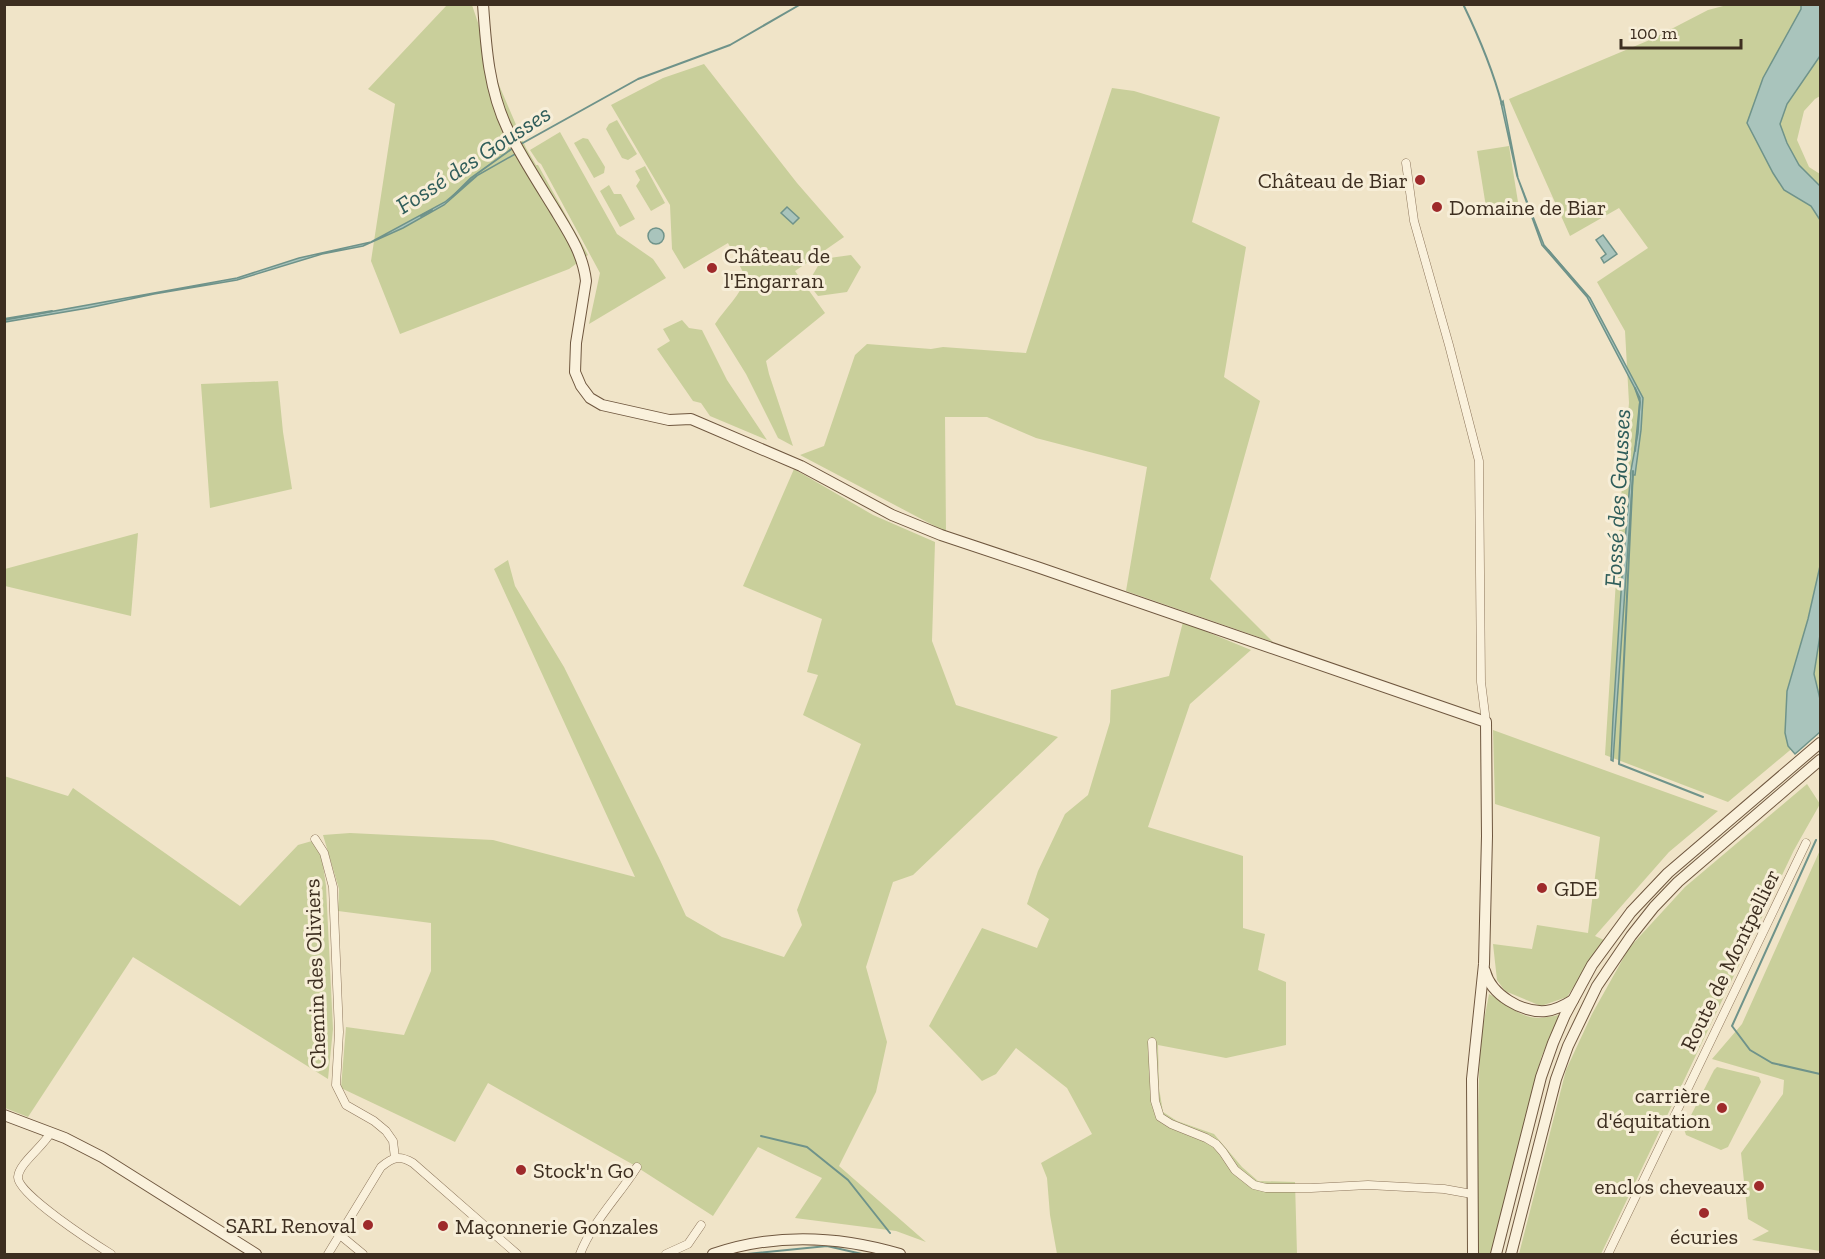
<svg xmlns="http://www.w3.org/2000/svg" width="1825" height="1259" viewBox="0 0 1825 1259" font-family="'Zilla Slab',serif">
<rect width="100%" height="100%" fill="#f0e4c8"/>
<!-- green -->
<g fill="#c9cf9b">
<path d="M447 5H472L499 85 526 148 536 165H538L588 255 569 269 400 334 371 261 395 104 368 89Z"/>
<path d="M1727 5H1820V96L1815 99 1804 111 1797 140 1809 167 1820 174V725L1728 802 1605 755 1623 469 1629 403 1625 331 1597 282 1648 248 1619 208 1570 236 1509 99 1652 39 1708 10Z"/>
<path d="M704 64 797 183 844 237 795 271 825 313 766 361 769 374 793 446 778 438 746 374 715 324C725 309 741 294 746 278L728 243 684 269 672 249 670 205 611 105 663 78Z"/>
<path d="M1112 88 1134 91 1220 117 1192 222 1246 247 1224 377 1260 401 1210 579 1273 642 1126 591 1147 467 1036 438 987 417H945L946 532 800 455 824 446 855 355 867 344 931 349 943 347 1026 353Z"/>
<path d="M617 120 637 154 628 160 622 158 606 129 609 124Z"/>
<path d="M560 132 617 234 653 259 666 278 589 324 600 273 541 164 538 162 530 150Z"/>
<path d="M583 138 588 139 605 167 604 173 594 178 574 143Z"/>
<path d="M1509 146 1518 202 1486 207 1477 151Z"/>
<path d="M645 166 665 203 651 211 636 186 640 180 635 171Z"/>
<path d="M609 185 614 194H621L635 219 620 227 600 191Z"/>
<path d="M851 255 861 267 847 292 818 296 808 283 822 259Z"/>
<path d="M682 320 689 328 702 330 727 380 767 440 710 416 701 403 693 401 657 349 670 341 663 329Z"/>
<path d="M278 381 283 432 292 489 210 508 201 384Z"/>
<path d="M794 469 873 515 935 542 932 641 956 705 1058 737 913 875 893 882 866 967 887 1042 876 1092 839 1166 926 1242 896 1231 795 1218 822 1178 758 1147 713 1216 632 1164 488 1083 455 1142 341 1088 346 1027 404 1035 431 971V923L338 911 339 889 323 835 350 833 493 840 635 877 494 569 508 560 515 586 564 667 660 860 686 916 722 937 784 957 802 925 797 910 861 744 803 715 818 675 807 672 822 619 743 586Z"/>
<path d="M138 533 131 616 5 586V569Z"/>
<path d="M1183 622 1251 650 1190 704 1148 827 1243 856V928L1265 934 1258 970 1286 982V1045L1226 1058 1158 1045 1159 1088 1163 1112 1177 1121 1214 1134 1242 1167 1258 1181 1295 1182 1297 1254H1057L1050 1215 1047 1178 1041 1163 1092 1134 1067 1088 1016 1048 996 1074 982 1081 929 1026 982 928 1037 948 1049 919 1027 904 1038 871 1065 814 1088 795 1110 722 1111 690 1169 676Z"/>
<path d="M1493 730 1718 811 1669 852 1595 936 1604 940 1567 997 1541 1006 1505 991 1497 980 1493 944 1532 949 1537 925 1588 933 1600 837 1495 804Z"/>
<path d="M4 776 68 796 73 788 240 906 298 845 312 841 322 858 326 886 333 1029 328 1079 133 957 28 1117 5 1108Z"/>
<path d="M1807 784 1820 804 1794 850 1601 1254H1519L1566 1070 1592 1014 1629 948 1685 887Z"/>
<path d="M1820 850V1251L1752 1240 1769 1231 1748 1219 1741 1153 1783 1094 1784 1080 1712 1059 1742 1024Z"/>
<path d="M1489 994C1505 1002 1519 1018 1539 1018 1545 1018 1552 1016 1559 1015L1541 1058 1491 1254H1478L1476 1190 1480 1042Z"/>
<path d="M1717 1067 1759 1077 1761 1082 1728 1147 1721 1150 1686 1135 1684 1129 1714 1070Z"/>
</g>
<!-- water -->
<g fill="#a9c4bc" stroke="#6f938a" stroke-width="1.5">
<path d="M1801 5H1820V56L1787 104 1780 124 1787 143 1799 165 1820 186V220L1811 206 1784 190 1773 173 1747 123 1763 78 1801 9Z"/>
<path d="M1503 101 1518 178 1544 245 1590 298 1643 398 1641 430 1635 475H1633L1613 761 1611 760 1613 718 1622 577 1631 470 1638 433 1640 398 1587 297 1542 245 1517 176 1501 103Z"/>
<path d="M517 153 478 175 444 205 403 228 363 246 322 254 237 280 154 294 88 308 5 322V320L237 278 299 258 371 242 445 202 476 176Z"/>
<path d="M787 207 799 218 793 224 781 213Z"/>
<circle cx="656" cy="236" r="8"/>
<path d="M1603 235 1617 254 1604 263 1601 258 1606 254 1596 240Z"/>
<path d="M1820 566V635L1814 674 1820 699V732L1795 754 1788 746 1785 733 1787 691 1808 619Z"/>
</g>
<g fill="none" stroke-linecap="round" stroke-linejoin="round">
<!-- stream -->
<g stroke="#6f938a" stroke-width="2">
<path d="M1463 4C1479 37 1493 70 1502 105"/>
<path d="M521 144 638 79 730 45 801 4"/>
<path d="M452 197 471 178 513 148"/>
<path d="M421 216 432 210"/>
<path d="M1548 250 1575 282"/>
<path d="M4 319 52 311"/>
<path d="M1635 451 1640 402 1635 388"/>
<path d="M1633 471 1619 764 1703 797"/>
<path d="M1816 840 1732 1026 1750 1050 1772 1063 1820 1074"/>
<path d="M761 1136 807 1147 848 1180 890 1233"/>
<path d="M747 1254 827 1246 862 1254"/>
</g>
<defs>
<g id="street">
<path d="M1406 163 1414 221 1449 345 1479 461 1481 682 1486 722"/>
<path d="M315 839 324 853 333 887 339 1032 336 1085 346 1105 374 1121 386 1131 393 1141 395 1158"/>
<path d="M1152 1042 1155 1101 1160 1117 1171 1124 1206 1138 1216 1144 1223 1152 1235 1170 1254 1185 1266 1188H1311L1368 1185 1444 1189 1472 1194"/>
<path d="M51 1132C44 1146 19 1163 18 1177 17 1194 95 1244 111 1254"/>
<path d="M340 1235 363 1254"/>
<path d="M328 1254 381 1167C393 1157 399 1155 413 1163L517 1254"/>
<path d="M580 1254C593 1221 618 1197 637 1167"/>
<path d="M666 1254 688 1244 701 1225"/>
<path d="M1608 1254 1806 843"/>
</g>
<g id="secondary">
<path d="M483 4C486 48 489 91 508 130 522 158 539 184 555 210 569 233 583 254 586 281L576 343 575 372 581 386 590 398 602 405 669 420 691 419 801 466 892 515 941 535 1040 568 1486 722 1487 836 1484 964 1472 1079 1473 1254"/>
<path d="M1485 971C1491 995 1522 1013 1546 1011 1556 1010 1565 1005 1573 1000"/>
<path d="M4 1115 65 1138 102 1157 256 1254"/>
<path d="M713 1254C774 1233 839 1236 900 1254"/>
<path d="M1496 1254 1541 1077 1553 1043 1565 1015 1592 965 1631 912 1668 873 1820 743"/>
<path d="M1511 1254 1556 1079 1568 1046 1597 986 1631 936 1654 907 1678 882 1820 760"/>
</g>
</defs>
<!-- street casing -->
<use href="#street" stroke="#8d765c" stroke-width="9"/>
<!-- secondary casing -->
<use href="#secondary" stroke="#6f573f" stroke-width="12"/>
<!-- street -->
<use href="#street" stroke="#faf1dc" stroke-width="8"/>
<!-- secondary -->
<use href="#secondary" stroke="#faf1dc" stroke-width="10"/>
</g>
<!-- markers -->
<g fill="#9e2a2b" stroke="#f7eed8" stroke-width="2">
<circle cx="1420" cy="180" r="6"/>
<circle cx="1437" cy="207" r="6"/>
<circle cx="712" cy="268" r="6"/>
<circle cx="1542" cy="888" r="6"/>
<circle cx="1722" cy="1108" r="6"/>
<circle cx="521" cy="1170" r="6"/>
<circle cx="1759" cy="1186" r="6"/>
<circle cx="1704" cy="1213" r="6"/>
<circle cx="368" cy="1225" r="6"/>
<circle cx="443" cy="1226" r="6"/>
</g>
<g text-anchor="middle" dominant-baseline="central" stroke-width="6" stroke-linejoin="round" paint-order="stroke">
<!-- poi labels -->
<g font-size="22" fill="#3d2e20" stroke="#f7eed8" text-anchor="start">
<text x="1408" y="180" text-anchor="end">Château de Biar</text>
<text x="1449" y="207">Domaine de Biar</text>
<text x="724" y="255">Château de<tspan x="724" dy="25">l'Engarran</tspan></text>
<text x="1554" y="888">GDE</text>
<text x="1710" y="1095" text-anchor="end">carrière<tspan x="1710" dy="25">d'équitation</tspan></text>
<text x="533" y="1170">Stock'n Go</text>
<text x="1747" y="1186" text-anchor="end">enclos cheveaux</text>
<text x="356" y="1225" text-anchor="end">SARL Renoval</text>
<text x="455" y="1226">Maçonnerie Gonzales</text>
<text x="1704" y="1236" text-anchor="middle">écuries</text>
</g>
<!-- street labels -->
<g font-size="22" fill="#3d2e20" stroke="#f7eed8">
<text transform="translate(1730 960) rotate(-64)">Route de Montpellier</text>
<text transform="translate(315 974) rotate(-92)">Chemin des Oliviers</text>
</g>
<!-- water labels -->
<g font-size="24" font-style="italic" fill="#2f5d5a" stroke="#f7eed8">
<text transform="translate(473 159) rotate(-33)">Fossé des Gousses</text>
<text transform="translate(1617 498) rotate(-87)">Fossé des Gousses</text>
</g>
</g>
<!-- border -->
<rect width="1825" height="1259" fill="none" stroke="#3d2e20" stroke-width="12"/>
<!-- scale -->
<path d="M1621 39v9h120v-9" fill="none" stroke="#3d2e20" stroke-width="3"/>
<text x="1630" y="39" font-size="18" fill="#3d2e20" stroke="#f7eed8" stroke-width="4.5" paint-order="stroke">100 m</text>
</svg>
